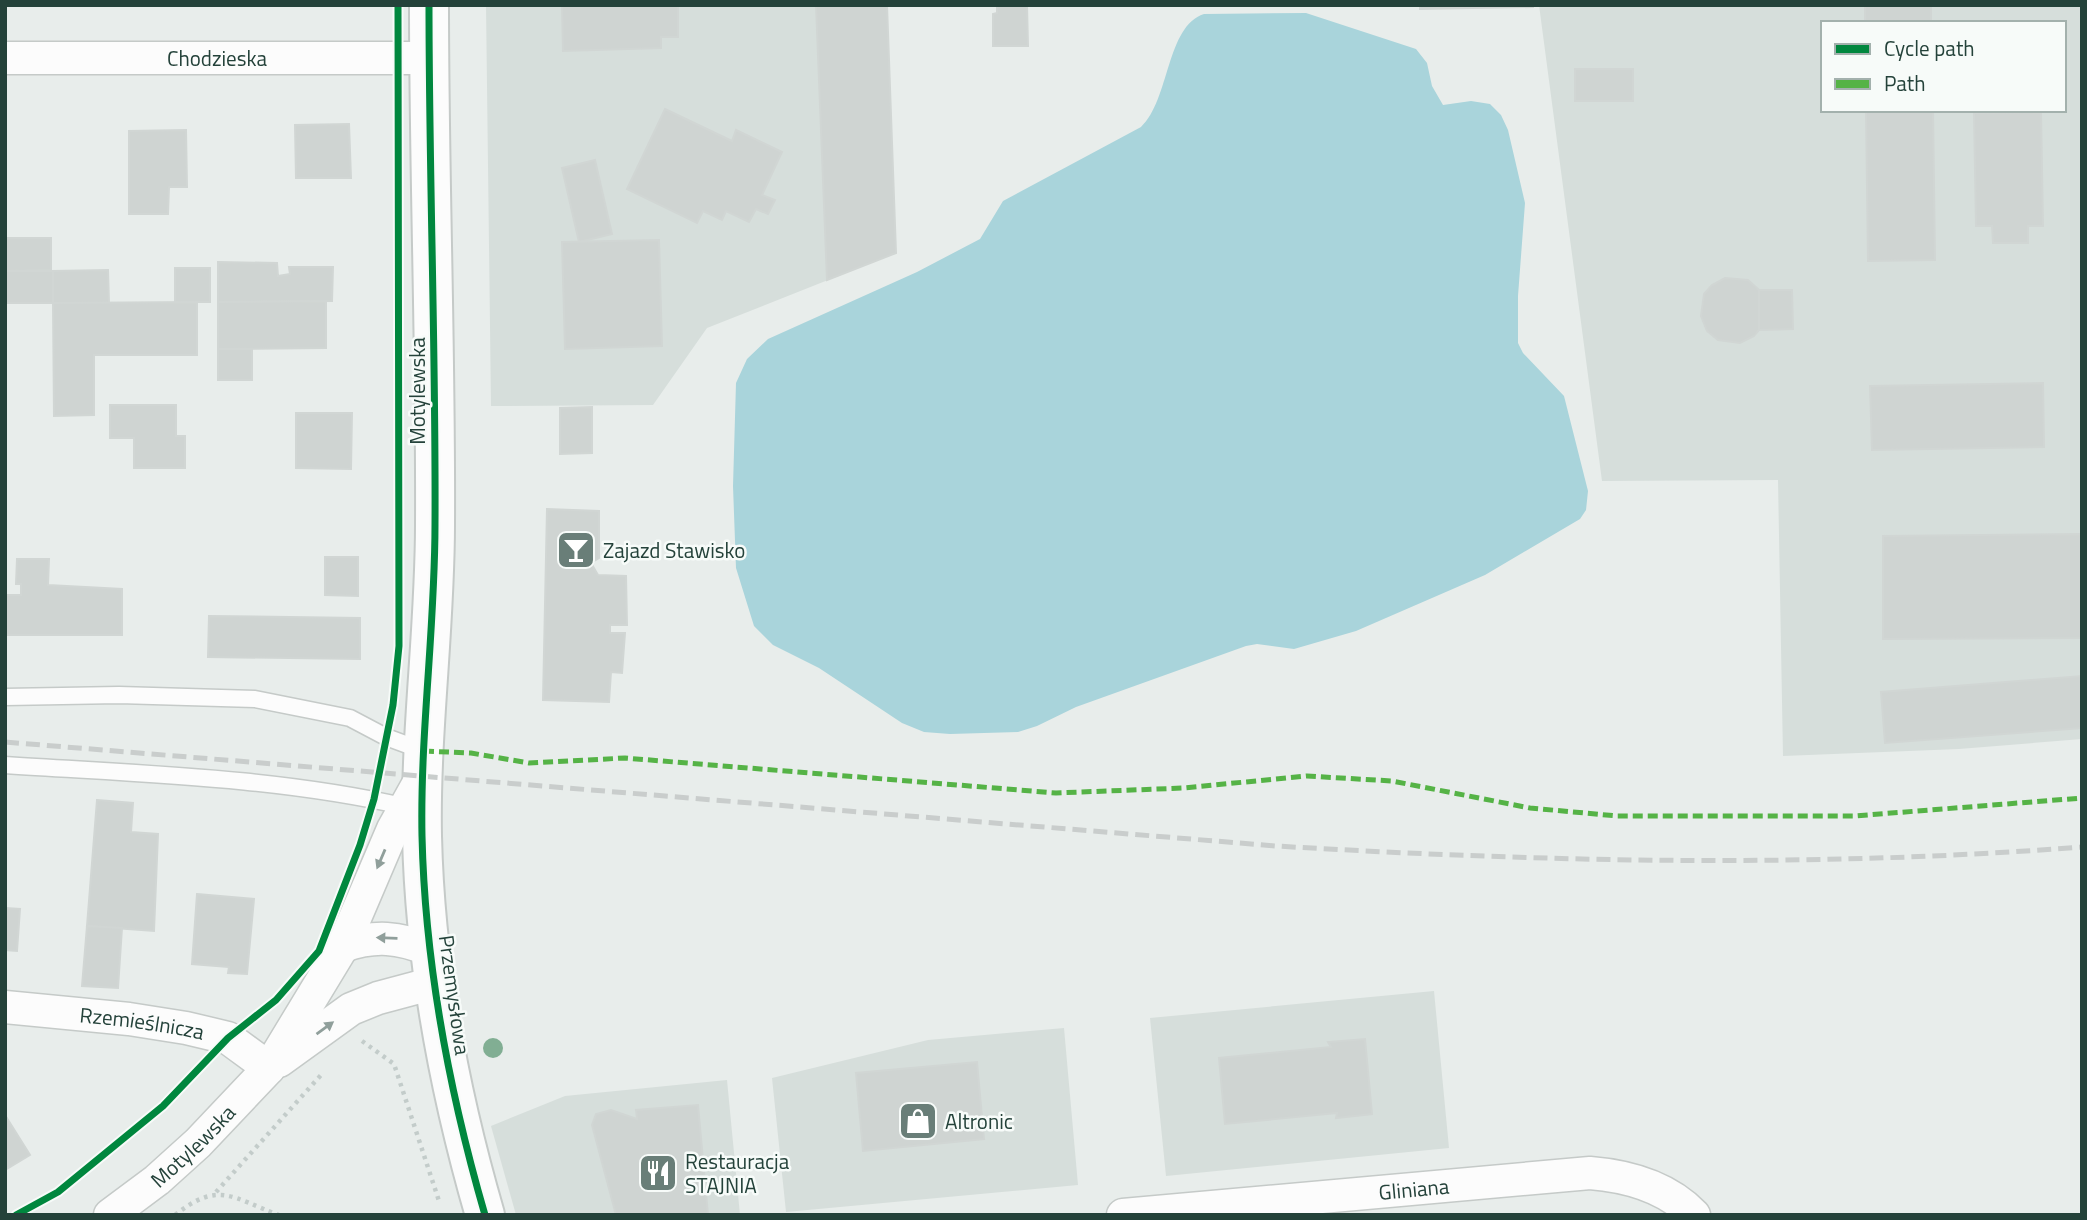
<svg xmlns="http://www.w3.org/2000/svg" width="2087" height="1220" viewBox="0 0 2087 1220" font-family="'Titillium Web',sans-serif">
<rect width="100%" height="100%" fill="#e8edeb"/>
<!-- built -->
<g fill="#d6dedb" fill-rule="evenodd">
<path d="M486 5H887L896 253 707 328 653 405 491 406Z"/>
<path d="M1539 5H2082V739L1959 749 1783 756 1778 480 1602 481ZM1823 23H2064V110H1823Z"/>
<path d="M1434 991 1449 1148 1166 1176 1150 1018Z"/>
<path d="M1064 1028 1078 1185 786 1212 772 1078 928 1040Z"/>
<path d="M727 1080 740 1215H516L491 1126 565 1096Z"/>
</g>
<!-- water -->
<path fill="#a9d4db" d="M1306 13 1416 49 1427 63 1432 86 1443 105 1471 101 1490 104 1501 115 1508 130 1525 203 1518 296V343L1523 353 1564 396 1588 491 1586 510 1580 519 1485 575 1356 631 1294 649 1257 644 1246 646 1076 707 1037 726 1018 732 950 734 924 732 902 723 819 668 773 645 754 626 736 568 733 486 736 383 747 359 768 339 917 272 980 239 1003 201 1141 127C1170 100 1166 26 1204 14Z"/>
<!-- building -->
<g fill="#cfd4d2" stroke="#d1d6d4" stroke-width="2">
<path d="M562 5H678V37H661V48L563 51Z"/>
<path d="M816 5H887L896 253 827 280Z"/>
<path d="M997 5H1027L1028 46H993V14L997 13Z"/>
<path d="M1420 5H1533V7L1420 9Z"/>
<rect x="1865" y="5" width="66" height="18"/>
<rect x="1575" y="69" width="58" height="32"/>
<path d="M665 109 732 141 736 130 782 152 762 195 775 200 768 214 756 209 749 222 726 211 722 220 703 211 697 223 627 189Z"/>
<path d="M1866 110H1933L1935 260 1868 261Z"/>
<path d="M2041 112 2043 226H2028V243H1993L1992 226H1976L1974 113Z"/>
<path d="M349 124 351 178H296L295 125Z"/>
<path d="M186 130 187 187H169L168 214H129V131Z"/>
<path d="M595 160 612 234 579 242 562 168Z"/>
<path d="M5 238H51V270L5 271Z"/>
<path d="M659 240 662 346 565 349 562 242Z"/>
<path d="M218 262 277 263 278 276 290 274 289 267H333L332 301 218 302Z"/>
<rect x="175" y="268" width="35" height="34"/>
<path d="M108 270 109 303H53V271Z"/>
<rect x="5" y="271" width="48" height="32"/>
<path d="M1725 278 1748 280 1759 290V330L1754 336 1740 343 1718 340 1707 331 1701 316 1704 294 1712 285Z"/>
<path d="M1759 290H1792L1793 329 1759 330Z"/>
<path d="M326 301V348L218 349V302Z"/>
<path d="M197 302V355H94V415L54 416 53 303Z"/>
<rect x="218" y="349" width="34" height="31"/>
<path d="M2043 383 2044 447 1872 450 1870 386Z"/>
<path d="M110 405H176V436H185V468H134V438H110Z"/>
<path d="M592 407V453L560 454V408Z"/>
<path d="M296 413H352L351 469 296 468Z"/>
<path d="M547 509 599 511V558L591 563 598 575 626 576 627 625H610V633H625L622 673 611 672 609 702 543 700Z"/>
<path d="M2082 534V638L1883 639V536Z"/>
<path d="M325 557H358V596L325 595Z"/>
<path d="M17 559H49L48 585 122 589V635H5V595H21V584H16Z"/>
<path d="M209 616 360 618V659L208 657Z"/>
<path d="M2082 676V728L1885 743 1881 692Z"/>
<path d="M97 800 133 803 131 832 158 834 154 931 87 926Z"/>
<path d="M197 894 254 899 247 974 228 973 229 967 192 964Z"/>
<path d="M5 908 20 909 17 951 5 950Z"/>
<path d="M87 926 122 928 118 988 82 986Z"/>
<path d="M1365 1039 1372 1114 1336 1118 1337 1113 1225 1124 1219 1058 1331 1047 1328 1042Z"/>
<path d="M977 1062 984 1139 863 1151 856 1073Z"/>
<path d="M698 1105 708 1215H616L592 1125 596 1114 611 1110 637 1119 636 1110Z"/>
<path d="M5 1115 30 1155 5 1170Z"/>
</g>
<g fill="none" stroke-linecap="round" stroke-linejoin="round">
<defs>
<g id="service">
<path d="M5 697 119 695 255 699 350 718 386 737 424 751"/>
<path d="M5 765C139 774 276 777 407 807"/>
</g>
<g id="minor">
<path id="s1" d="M5 58H429"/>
<path d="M343 946C375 935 399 937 430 950"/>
<path id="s2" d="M5 1007 129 1019 186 1028 228 1038 269 1068"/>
<path d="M279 1061 351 1009 378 998 434 983"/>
<path id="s3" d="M110 1215 157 1180 198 1143 269 1068 343 946 393 829 422 777"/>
<path id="s4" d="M1123 1215 1590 1173C1627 1176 1667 1187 1694 1215"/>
</g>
<path id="tertiary" d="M429 5C429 178 436 352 435 525 435 629 420 733 422 836 425 966 449 1091 485 1215"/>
</defs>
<!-- service casing -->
<use href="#service" stroke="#c5cac8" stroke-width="19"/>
<!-- minor casing -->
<use href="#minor" stroke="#c5cac8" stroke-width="35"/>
<!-- tertiary casing -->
<use href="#tertiary" stroke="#c5cac8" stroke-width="42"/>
<!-- path -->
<g stroke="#c3ccca" stroke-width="4.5" stroke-dasharray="3.5 5" stroke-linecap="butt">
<path d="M362 1041 394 1064 439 1201"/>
<path d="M216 1192 321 1075"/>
<path d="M175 1215C219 1180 232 1198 279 1215"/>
</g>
<!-- service -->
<use href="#service" stroke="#fcfcfc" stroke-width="16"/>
<!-- minor -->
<use href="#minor" stroke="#fcfcfc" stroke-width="32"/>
<!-- tertiary -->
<use href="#tertiary" stroke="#fcfcfc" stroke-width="38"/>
<!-- rail -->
<path stroke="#c9cdcc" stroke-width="5" stroke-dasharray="14 7" stroke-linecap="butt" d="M5 742 1276 846C1545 862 1813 868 2082 847"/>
<!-- quiet -->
<path stroke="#55b346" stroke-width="5" stroke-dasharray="10 5" stroke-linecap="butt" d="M424 751 471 753 529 763 625 758 1056 793 1183 788 1307 776 1392 781 1530 808 1617 816H1854L2082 798"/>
<defs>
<g id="cycleway">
<path d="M429 5C429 178 436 352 435 525 435 629 420 733 422 836 425 966 449 1091 485 1215"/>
<path d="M16 1215 58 1192 163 1106 228 1038 276 1000 319 951 360 845 374 799 393 705 399 646 398 5"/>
</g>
</defs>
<!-- cycleway casing -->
<use href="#cycleway" stroke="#f7fbf9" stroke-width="11"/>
<!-- cycleway -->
<use href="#cycleway" stroke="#00873e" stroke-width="7"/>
</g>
<!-- trees -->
<circle fill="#81ae93" cx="493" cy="1048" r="10"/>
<!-- one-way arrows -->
<defs><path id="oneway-solid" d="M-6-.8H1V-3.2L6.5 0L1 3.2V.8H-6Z" transform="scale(1.75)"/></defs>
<g fill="#909f9b">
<use href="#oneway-solid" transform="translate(381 859) rotate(113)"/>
<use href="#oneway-solid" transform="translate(387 938) rotate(-178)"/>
<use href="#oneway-solid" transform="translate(325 1028) rotate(-36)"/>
</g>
<!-- icons -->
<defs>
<symbol id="bar-square" viewBox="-11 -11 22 22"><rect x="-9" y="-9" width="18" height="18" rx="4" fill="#697e78" stroke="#f7fbf9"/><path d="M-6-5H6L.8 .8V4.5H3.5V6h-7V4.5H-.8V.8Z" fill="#fff"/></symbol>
<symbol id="shop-square" viewBox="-11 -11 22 22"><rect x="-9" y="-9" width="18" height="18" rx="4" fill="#697e78" stroke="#f7fbf9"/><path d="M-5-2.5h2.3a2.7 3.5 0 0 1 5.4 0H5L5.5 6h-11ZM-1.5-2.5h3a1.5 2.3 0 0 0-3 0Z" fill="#fff"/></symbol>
<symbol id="restaurant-square" viewBox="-11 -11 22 22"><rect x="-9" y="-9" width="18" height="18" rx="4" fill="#697e78" stroke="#f7fbf9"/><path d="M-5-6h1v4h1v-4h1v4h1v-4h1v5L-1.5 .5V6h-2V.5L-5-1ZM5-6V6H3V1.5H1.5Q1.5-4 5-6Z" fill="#fff"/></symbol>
</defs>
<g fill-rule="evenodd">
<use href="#bar-square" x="554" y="528" width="44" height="44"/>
<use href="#shop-square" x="896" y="1099" width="44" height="44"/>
<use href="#restaurant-square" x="636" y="1151" width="44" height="44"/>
</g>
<g text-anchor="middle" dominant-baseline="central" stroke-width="5" stroke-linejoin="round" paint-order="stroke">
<!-- street labels -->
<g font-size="21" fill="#24423a" stroke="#f7fbf9">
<text stroke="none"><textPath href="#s1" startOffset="212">Chodzieska</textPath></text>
<text transform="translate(417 391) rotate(-90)">Motylewska</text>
<text transform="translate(455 995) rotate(82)">Przemysłowa</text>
<text stroke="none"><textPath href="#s2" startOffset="138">Rzemieślnicza</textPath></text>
<text stroke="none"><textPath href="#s3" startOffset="108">Motylewska</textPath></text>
<text stroke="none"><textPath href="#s4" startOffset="292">Gliniana</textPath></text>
</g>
<!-- poi labels -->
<g font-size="21" fill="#24423a" stroke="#f7fbf9" text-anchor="start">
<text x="603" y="550">Zajazd Stawisko</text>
<text x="945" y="1121">Altronic</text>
<text x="685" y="1161">Restauracja<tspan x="685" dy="24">STAJNIA</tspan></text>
</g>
</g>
<!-- border -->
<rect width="2087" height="1220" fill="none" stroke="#24423a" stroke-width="14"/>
<!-- legend -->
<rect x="1821" y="21" width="245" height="91" fill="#f7fbf9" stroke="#a3b1ad" stroke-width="2"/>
<rect x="1835" y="44" width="35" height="10" fill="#00873e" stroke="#a3b1ad" stroke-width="2"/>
<text x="1884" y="56" font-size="21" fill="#24423a">Cycle path</text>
<rect x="1835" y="79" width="35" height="10" fill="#55b346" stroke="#a3b1ad" stroke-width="2"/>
<text x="1884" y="91" font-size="21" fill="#24423a">Path</text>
</svg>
